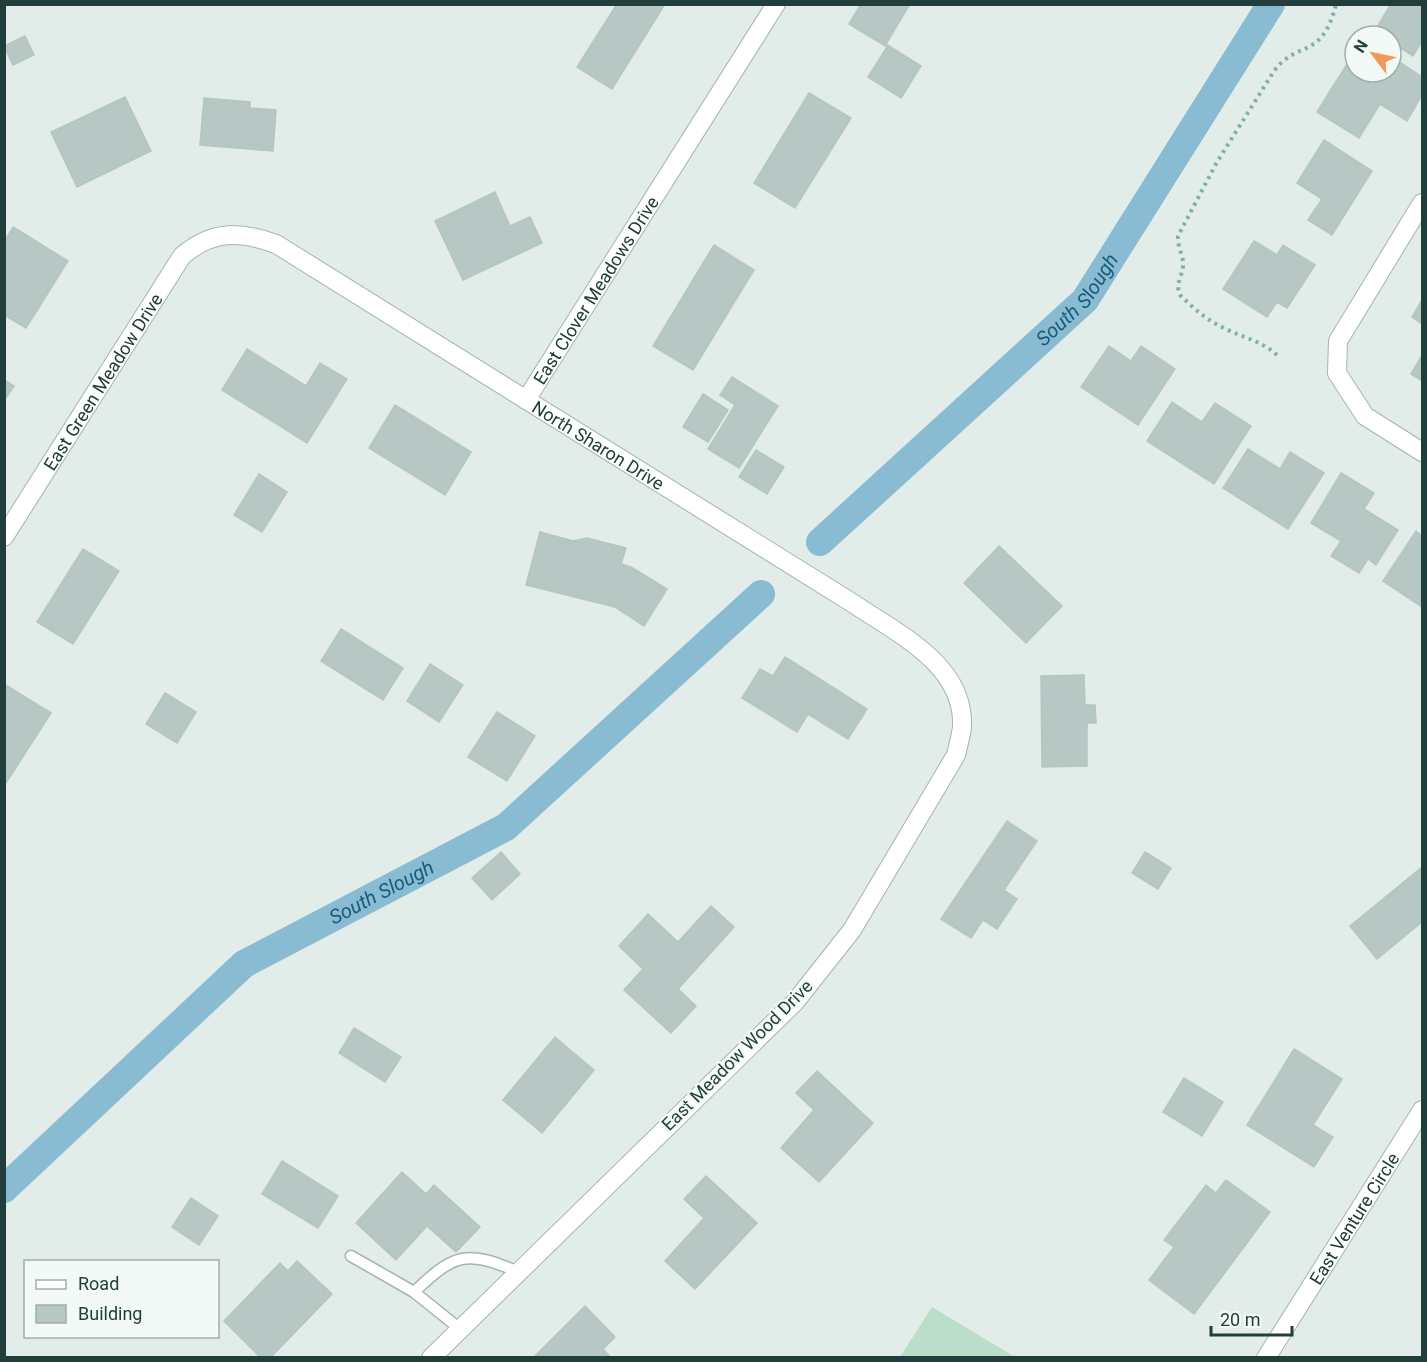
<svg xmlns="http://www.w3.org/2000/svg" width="1427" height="1362" viewBox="0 0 1427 1362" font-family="Roboto,sans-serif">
<rect width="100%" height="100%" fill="#e2ece9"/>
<!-- green -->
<path fill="#bbdeca" d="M932 1307 1015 1357H900Z"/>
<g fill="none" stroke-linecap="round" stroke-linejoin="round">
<!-- canal -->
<g stroke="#89bbd2" stroke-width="28">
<path id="s1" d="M820 542 1085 300 1271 4"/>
<path id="s2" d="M4 1189 244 964 506 827 761 594"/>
</g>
</g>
<!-- building -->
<g fill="#b7c7c3" stroke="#b4c6c2" stroke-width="1.5">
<path d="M617 4H665L612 89 577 67Z"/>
<path d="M861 4H910L886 44 921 66 901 98 868 77 887 47 849 24Z"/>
<path d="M1391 4H1422V41L1413 56 1391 42V36H1381L1374 32Z"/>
<path d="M25 36 34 55 13 65 4 46Z"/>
<path d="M1355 51V72H1388L1393 75 1401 63 1422 77V95L1407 121 1380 104 1359 138 1317 112Z"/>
<path d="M809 93 851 118 795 208 754 183Z"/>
<path d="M125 97 151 151 77 187 51 132Z"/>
<path d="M204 98 250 102V108L276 110 273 151 200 145Z"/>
<path d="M1324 140 1372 171 1332 235 1308 220 1322 199 1297 183Z"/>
<path d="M495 192 510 226 530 217 542 243 463 280 435 221Z"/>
<path d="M13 227 68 261 26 328 4 315V242Z"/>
<path d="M1254 241 1277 255 1283 245 1315 265 1287 308 1277 302 1267 317 1223 289Z"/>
<path d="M714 245 754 270 693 370 653 346Z"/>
<path d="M1422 300V324L1412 317Z"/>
<path d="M1109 346 1131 361 1141 346 1175 369 1138 425 1081 387Z"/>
<path d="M247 349 306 386 320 363 347 379 307 443 222 390Z"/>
<path d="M1422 355V381L1411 374Z"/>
<path d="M732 377 778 406 739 468 708 449 735 405 720 395Z"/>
<path d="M4 380 14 386 4 401Z"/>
<path d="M703 394 728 410 708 442 683 427Z"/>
<path d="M1172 402 1202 422 1215 403 1251 426 1214 484 1147 441Z"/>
<path d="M395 405 471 452 445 495 369 448Z"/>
<path d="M1248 449 1280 469 1290 452 1324 473 1288 529 1223 488Z"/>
<path d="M756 450 784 467 767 494 739 477Z"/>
<path d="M1341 473 1374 493 1364 509 1398 530 1376 565 1368 559 1359 573 1331 556 1341 541 1311 523Z"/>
<path d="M259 474 287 492 262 532 234 515Z"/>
<path d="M1416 531 1422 536V607L1383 581Z"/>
<path d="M540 532 573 541 587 538 626 548 621 564 631 567 667 589 644 626 615 607 526 585Z"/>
<path d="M999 546 1062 606 1026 643 964 583Z"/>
<path d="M83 549 119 571 73 644 37 622Z"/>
<path d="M341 629 403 668 383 700 321 661Z"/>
<path d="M785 657 867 709 848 739 808 714 797 732 742 698 760 669 773 676Z"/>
<path d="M430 664 463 685 439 722 407 701Z"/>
<path d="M1084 675 1085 705H1095L1096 723H1087V766L1042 767 1041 676Z"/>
<path d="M4 684 51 713 4 786Z"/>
<path d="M165 693 196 712 177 743 146 724Z"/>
<path d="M497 712 535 736 507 781 468 757Z"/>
<path d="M1007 821 1037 841 1004 890 1017 899 997 929 983 920 971 938 941 919Z"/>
<path d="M501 852 520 874 492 900 472 878Z"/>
<path d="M1145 852 1171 868 1158 889 1132 873Z"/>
<path d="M1422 867V922L1377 959 1350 926Z"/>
<path d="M711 906 734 927 678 989 696 1006 671 1033 624 990 643 969 619 946 648 914 678 942Z"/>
<path d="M354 1028 401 1057 385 1082 339 1053Z"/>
<path d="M555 1037 594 1070 542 1133 503 1100Z"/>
<path d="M1294 1049 1342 1079 1313 1125 1333 1137 1314 1167 1247 1125Z"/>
<path d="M817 1071 873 1123 819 1182 781 1148 814 1110 796 1093Z"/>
<path d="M1184 1078 1223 1102 1202 1136 1163 1112Z"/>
<path d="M282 1161 338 1196 318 1228 262 1194Z"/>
<path d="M402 1172 426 1194 434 1185 480 1227 456 1252 427 1226 396 1260 356 1223Z"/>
<path d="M706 1176 757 1223 695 1289 665 1261 704 1218 684 1199Z"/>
<path d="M1226 1180 1270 1212 1194 1314 1149 1280 1174 1247 1164 1240 1206 1185 1216 1193Z"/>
<path d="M191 1198 218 1216 199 1245 172 1227Z"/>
<path d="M297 1261 332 1294 270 1358H261L224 1321 280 1263 288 1271Z"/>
<path d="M585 1306 615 1337 603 1349 611 1358H533Z"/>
</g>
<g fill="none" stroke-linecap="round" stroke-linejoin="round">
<defs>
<g id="service">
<path d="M351 1256 414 1292"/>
<path d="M460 1329 414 1292C454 1254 466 1249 518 1272"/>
</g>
<g id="minor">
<path d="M1422 203 1338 341 1337 373 1365 416 1422 452"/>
<path id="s3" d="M526 400 776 4"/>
<path id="s4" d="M4 537 182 256C212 230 240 231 276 244L854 604C898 634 965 665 962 727 961 736 958 746 956 755L852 930 795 1002 431 1358"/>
<path id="s5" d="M1266 1358 1422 1110"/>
</g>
</defs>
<!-- service casing -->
<use href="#service" stroke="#a5b4b1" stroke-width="13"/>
<!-- minor casing -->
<use href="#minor" stroke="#a5b4b1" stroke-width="20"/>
<!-- path -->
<path stroke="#82b0a9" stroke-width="4" stroke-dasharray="3 4.5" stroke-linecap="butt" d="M1277 355C1262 341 1244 338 1226 329 1208 321 1194 309 1180 295 1175 284 1182 277 1183 266 1184 256 1177 247 1178 236L1217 162 1274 71C1298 39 1322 61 1336 4"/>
<!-- service -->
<use href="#service" stroke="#fff" stroke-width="10"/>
<!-- minor -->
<use href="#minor" stroke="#fff" stroke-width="18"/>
</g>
<g text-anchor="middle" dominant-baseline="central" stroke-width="4.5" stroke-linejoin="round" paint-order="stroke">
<!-- street labels -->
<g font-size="18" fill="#223e3b" stroke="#f3f9f7">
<text stroke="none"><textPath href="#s3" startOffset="130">East Clover Meadows Drive</textPath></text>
<text stroke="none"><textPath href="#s4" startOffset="184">East Green Meadow Drive</textPath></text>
<text stroke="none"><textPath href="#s4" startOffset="813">North Sharon Drive</textPath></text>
<text transform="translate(737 1055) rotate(-45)">East Meadow Wood Drive</text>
<text stroke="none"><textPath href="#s5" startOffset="165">East Venture Circle</textPath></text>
</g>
<!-- water labels -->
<g font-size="20" font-style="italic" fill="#1b5b7a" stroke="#f3f9f7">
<text stroke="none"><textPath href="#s1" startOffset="354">South Slough</textPath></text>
<text stroke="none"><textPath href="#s2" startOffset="484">South Slough</textPath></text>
</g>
</g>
<!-- border -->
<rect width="1427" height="1362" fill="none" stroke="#223e3b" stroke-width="12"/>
<!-- legend -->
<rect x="24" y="1260" width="195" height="78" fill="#f3f9f7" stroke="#9faeac" stroke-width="1.5"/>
<rect x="36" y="1280" width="30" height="9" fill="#ffffff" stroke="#9faeac" stroke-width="1.5"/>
<text x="78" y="1290" font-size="18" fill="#223e3b">Road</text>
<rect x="36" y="1305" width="30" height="18" fill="#b7c7c3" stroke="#9faeac" stroke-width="1.5"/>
<text x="78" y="1320" font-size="18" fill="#223e3b">Building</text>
<!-- north arrow -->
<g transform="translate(1373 54) rotate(302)"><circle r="28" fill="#f3f9f7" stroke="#9faeac" stroke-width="1.5"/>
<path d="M0-4.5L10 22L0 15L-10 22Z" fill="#f39859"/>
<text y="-9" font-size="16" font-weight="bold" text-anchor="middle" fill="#223e3b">N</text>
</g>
<!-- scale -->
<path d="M1211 1326v9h81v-9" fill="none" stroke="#223e3b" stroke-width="3"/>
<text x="1220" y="1326" font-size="18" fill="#223e3b" stroke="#f3f9f7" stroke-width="4.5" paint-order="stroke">20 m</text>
</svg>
